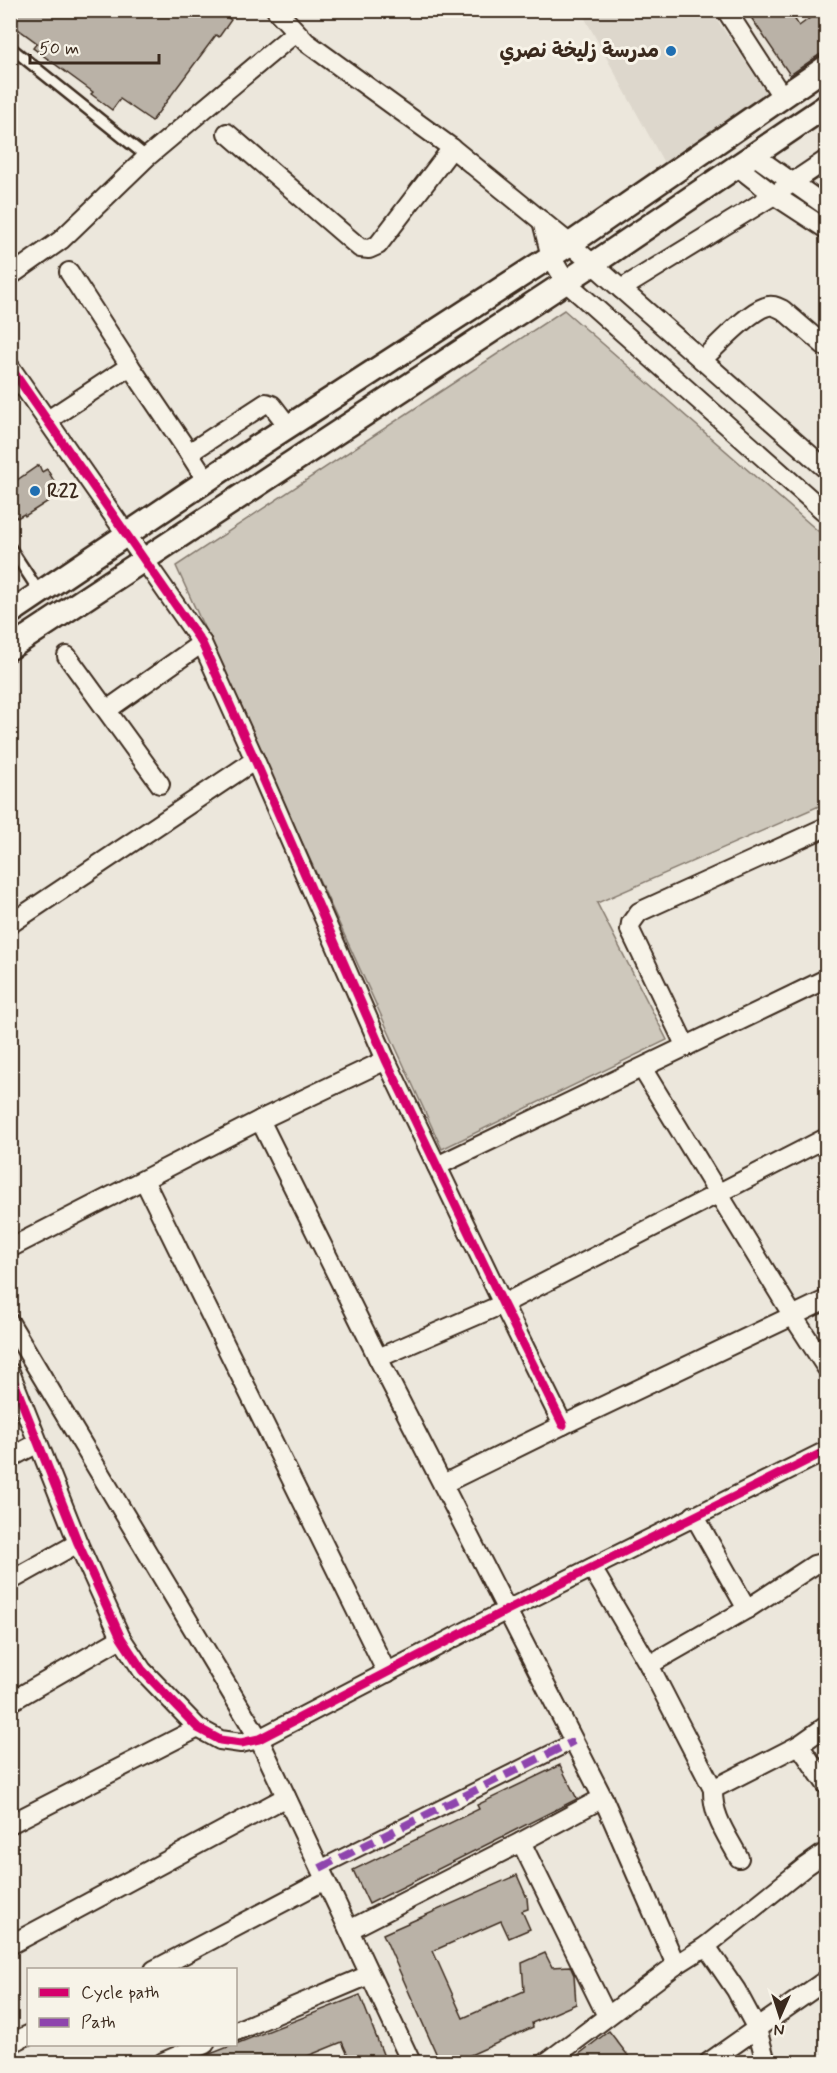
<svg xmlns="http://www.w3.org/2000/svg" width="837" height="2073" viewBox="0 0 837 2073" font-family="Mynerve,'Playpen Sans Arabic',sans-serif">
<rect width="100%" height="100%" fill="#ece7dc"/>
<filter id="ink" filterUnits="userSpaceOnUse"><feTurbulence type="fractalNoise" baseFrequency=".0167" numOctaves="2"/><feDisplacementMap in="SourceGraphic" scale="12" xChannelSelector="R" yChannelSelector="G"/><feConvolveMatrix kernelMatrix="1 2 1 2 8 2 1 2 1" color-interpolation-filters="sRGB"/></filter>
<g filter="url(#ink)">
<!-- built -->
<path fill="#ddd7cc" d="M581 11H711L766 92 664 163Z"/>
<!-- grass -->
<path fill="#cec8bc" stroke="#84796d" stroke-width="1.5" d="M564 310 826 538V803L597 903 667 1040 442 1149 176 566Z"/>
<!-- building -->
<g fill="#bab2a7" stroke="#3b2a1e" stroke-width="1.5">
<path d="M10 10H218L231 20 219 37 216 35 152 121 120 99 112 110 91 94 93 92 33 48 37 43 10 23Z"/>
<path d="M746 10H789L799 26 821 10H826V50L790 75Z"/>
<path d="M39 465 42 472 47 469 61 493 25 516 24 514 17 518 10 509V485Z"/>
<path d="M560 1765 577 1799 369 1904 353 1870 479 1809 477 1805Z"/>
<path d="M517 1875 527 1898 528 1909 522 1911 530 1929 509 1938 501 1921 433 1951 463 2018 524 1991 522 1963 545 1953 552 1967 570 1966 574 1975 576 2004 532 2023 533 2027 455 2062H440L383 1934Z"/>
<path d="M360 1995 386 2062H351L342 2042 293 2062H190Z"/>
<path d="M609 2031 633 2062H569Z"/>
</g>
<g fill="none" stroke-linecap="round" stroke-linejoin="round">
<defs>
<g id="service">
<path d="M10 47 147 157"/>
<path d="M10 547 40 593"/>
</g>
<path id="pedestrian" d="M320 1868 574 1741"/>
<g id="minor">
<path d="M276 10 306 42 452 148 570 244 826 469"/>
<path d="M726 10 783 98"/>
<path d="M227 133 360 248 369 249 378 245 452 148"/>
<path d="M755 156 826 206"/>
<path d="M738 167 774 195 826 229"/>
<path d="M542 221 551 257 566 282 826 513"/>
<path d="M69 272 130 366"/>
<path d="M10 276 61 240 147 157 296 32"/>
<path d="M621 289 774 195 826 160"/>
<path d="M702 360C717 346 747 313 765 307 772 304 777 307 783 310L826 347"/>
<path d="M10 367 202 643 255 760 386 1060 503 1304 563 1425"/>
<path d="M48 420 130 366 189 453 266 403 272 405 288 426"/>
<path d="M189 453 207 481"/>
<path d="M67 656 160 784"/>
<path d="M107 710 202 643"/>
<path d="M10 924 255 760"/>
<path d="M686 1047 630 930 631 923 639 912 826 827"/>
<path d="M642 1068 793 1316 826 1367"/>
<path d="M260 1120 378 1358 603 1798 676 1965"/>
<path d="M437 1166 826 979"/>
<path d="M144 1180 387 1673"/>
<path d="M10 1248 260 1120 386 1060"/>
<path d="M10 1323 259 1739 411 2062"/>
<path d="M378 1358 503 1304 826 1138"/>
<path d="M10 1372 78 1543 121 1638 142 1670 198 1728 220 1740 241 1743 259 1739 507 1610 826 1451"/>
<path d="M10 1458 38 1443"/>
<path d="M443 1484 563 1425 826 1300"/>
<path d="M694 1515 747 1609"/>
<path d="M592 1568 649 1665 713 1789C712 1816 727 1835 739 1858"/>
<path d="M10 1581 78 1543"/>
<path d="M649 1665 747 1609 814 1565 822 1563 826 1566"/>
<path d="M10 1702 121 1638"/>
<path d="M799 1745 826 1784"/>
<path d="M713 1789 799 1745 826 1726"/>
<path d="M10 1824 198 1728"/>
<path d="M521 1842 607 2016"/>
<path d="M349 1930 521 1842 603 1798"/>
<path d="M10 1945 286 1797"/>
<path d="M706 1946 736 1990 757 2029 766 2062"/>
<path d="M154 1970 325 1880"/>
<path d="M236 2031 369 1975"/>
<path d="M10 2044 28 2035"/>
<path d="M163 2062 205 2044"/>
<path d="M547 2062 676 1965 706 1946 806 1866 826 1852"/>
<path d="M709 2062 826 1980"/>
</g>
<g id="tertiary">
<path d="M10 613 255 448 570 244 826 67"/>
<path d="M10 648 593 264 826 106"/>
</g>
</defs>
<!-- service casing -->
<use href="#service" stroke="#3b2a1e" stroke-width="14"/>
<!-- pedestrian casing -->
<use href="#pedestrian" stroke="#3b2a1e" stroke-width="18"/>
<!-- minor casing -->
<use href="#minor" stroke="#3b2a1e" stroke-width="22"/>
<!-- tertiary casing -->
<use href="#tertiary" stroke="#3b2a1e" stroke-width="27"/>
<!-- service -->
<use href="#service" stroke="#f7f3e8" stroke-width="9"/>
<!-- pedestrian -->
<use href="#pedestrian" stroke="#f7f3e8" stroke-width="14"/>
<!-- minor -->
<use href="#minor" stroke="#f7f3e8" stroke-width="18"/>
<!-- tertiary -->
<use href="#tertiary" stroke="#f7f3e8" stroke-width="22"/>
<!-- quiet -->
<path stroke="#8e44ad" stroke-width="8" stroke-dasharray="15 8" stroke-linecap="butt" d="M320 1868 574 1741"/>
<defs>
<g id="cycleway">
<path d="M10 367 202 643 255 760 386 1060 503 1304 563 1425"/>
<path d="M10 1372 78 1543 121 1638 142 1670 198 1728 220 1740 241 1743 259 1739 507 1610 826 1451"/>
</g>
</defs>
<!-- cycleway casing -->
<use href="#cycleway" stroke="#f7f3e8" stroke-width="13"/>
<!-- cycleway -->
<use href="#cycleway" stroke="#d6006c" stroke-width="9"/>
</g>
</g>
<!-- markers -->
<g fill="#1f6fb2" stroke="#f7f3e8" stroke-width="2">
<circle cx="671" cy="51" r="6"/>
<circle cx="35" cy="491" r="6"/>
</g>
<g text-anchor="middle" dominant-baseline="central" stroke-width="6" stroke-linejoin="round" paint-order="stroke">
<!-- poi labels -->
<g font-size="20" font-weight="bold" fill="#3b2a1e" stroke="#f7f3e8" text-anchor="end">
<text x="659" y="51">مدرسة زليخة نصري</text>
<text x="47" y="491" text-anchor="start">R22</text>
</g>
</g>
<!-- margin -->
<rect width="837" height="2073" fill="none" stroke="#f7f3e8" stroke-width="36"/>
<rect x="18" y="18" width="801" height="2037" fill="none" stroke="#3b2a1e" stroke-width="2" filter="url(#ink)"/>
<!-- legend -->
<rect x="27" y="1968" width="210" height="78" fill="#f7f3e8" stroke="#aca397" stroke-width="1.5"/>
<rect x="39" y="1988" width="30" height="9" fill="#d6006c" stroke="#aca397" stroke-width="1.5"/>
<text x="81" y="1998" font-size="18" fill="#3b2a1e">Cycle path</text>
<rect x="39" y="2018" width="30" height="9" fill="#8e44ad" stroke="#aca397" stroke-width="1.5"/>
<text x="81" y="2028" font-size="18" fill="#3b2a1e">Path</text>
<!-- north arrow -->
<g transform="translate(780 2016) rotate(183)" stroke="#f7f3e8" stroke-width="4.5" paint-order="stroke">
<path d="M0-4.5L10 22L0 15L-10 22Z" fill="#3b2a1e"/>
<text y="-9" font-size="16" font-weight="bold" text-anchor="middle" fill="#3b2a1e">N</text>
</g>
<!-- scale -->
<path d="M30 54v9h129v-9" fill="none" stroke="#3b2a1e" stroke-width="3"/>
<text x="39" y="54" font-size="18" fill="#3b2a1e" stroke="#f7f3e8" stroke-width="4.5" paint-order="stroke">50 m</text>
</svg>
